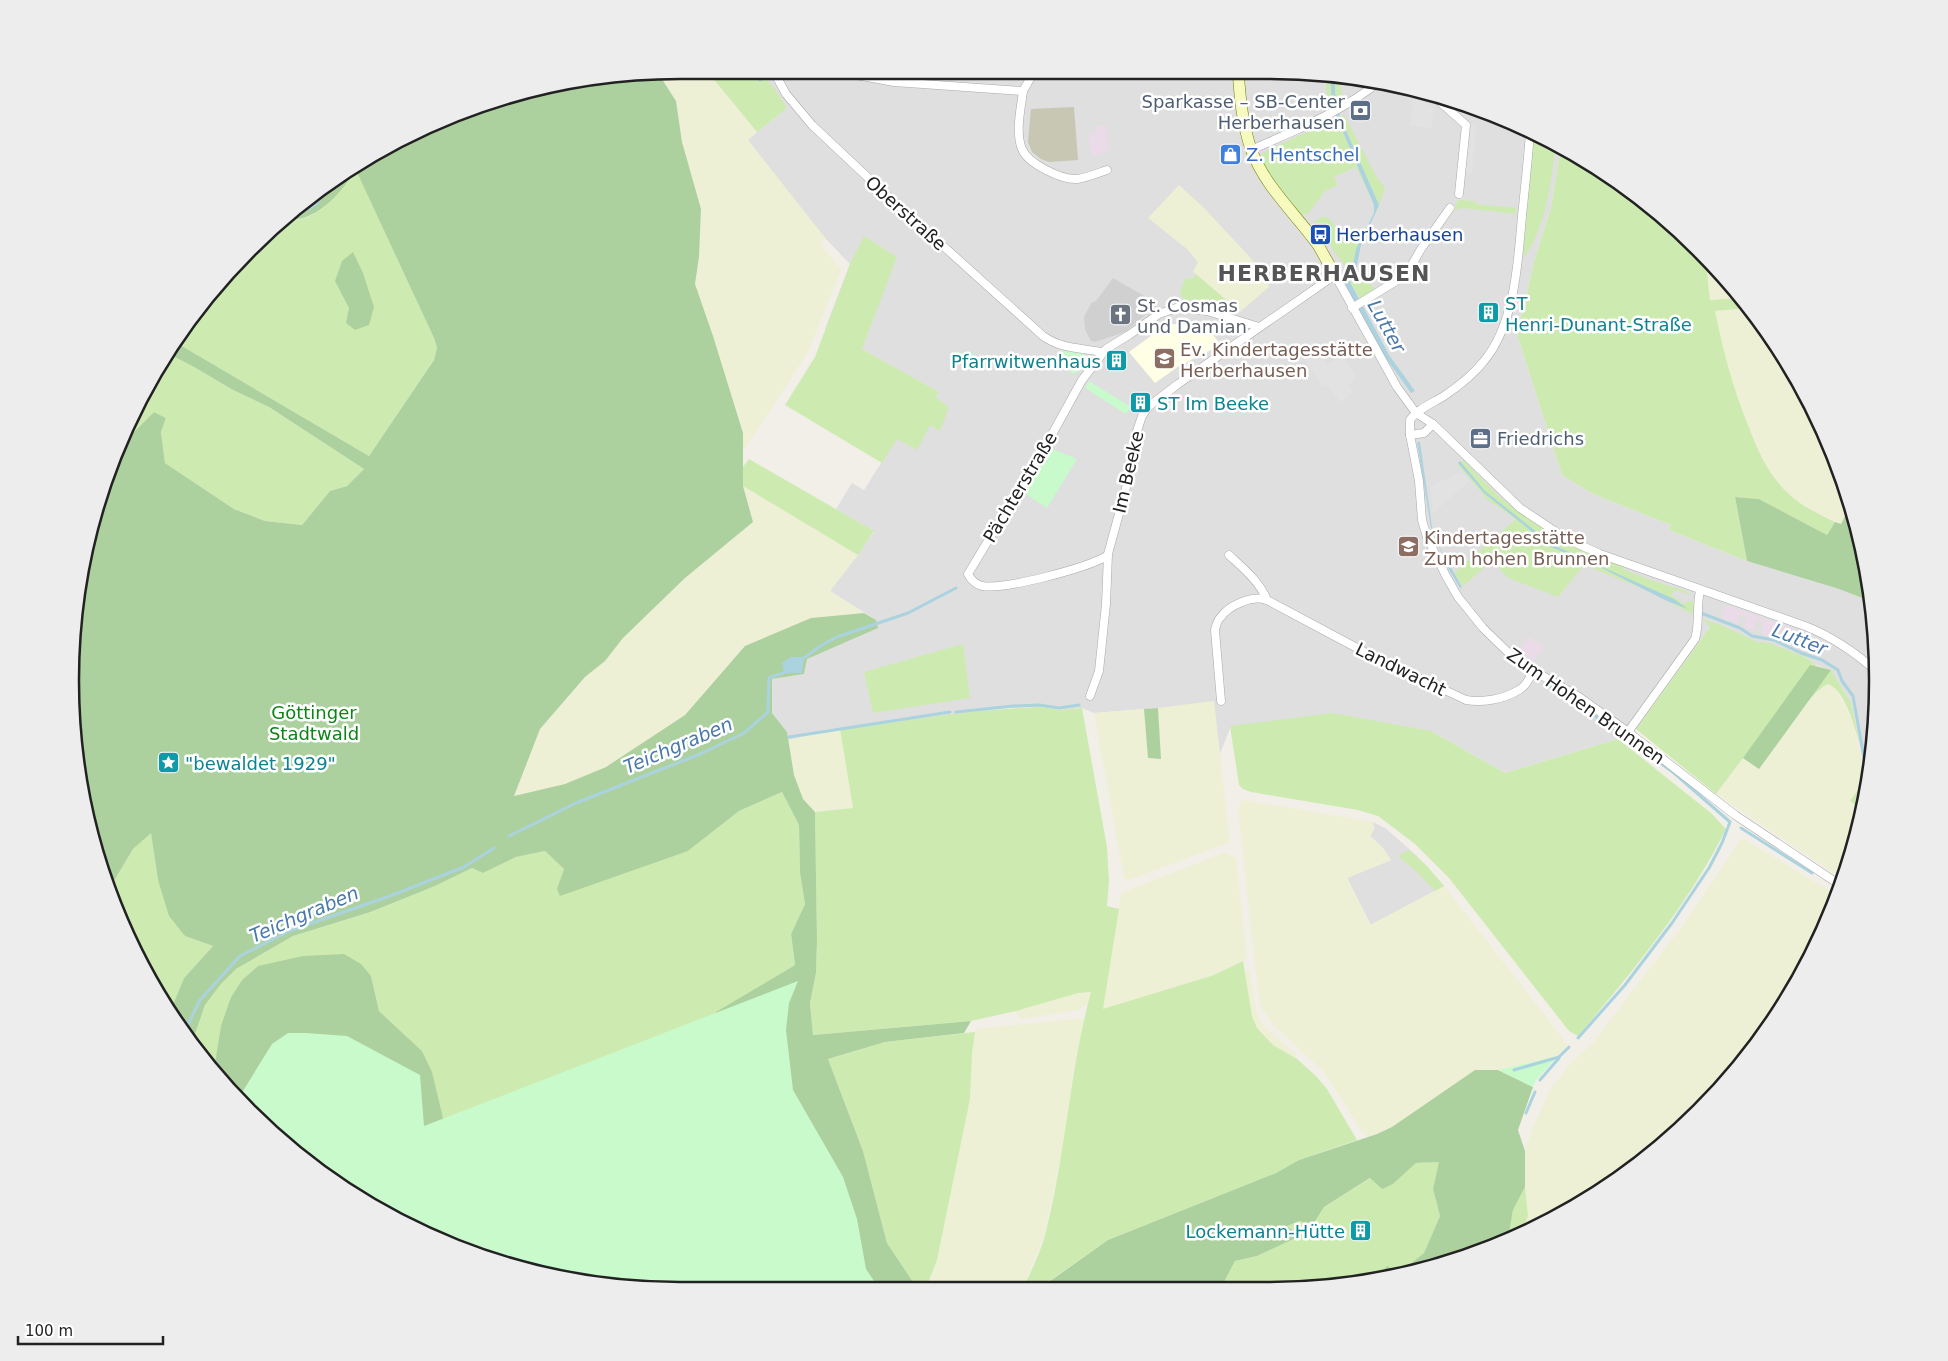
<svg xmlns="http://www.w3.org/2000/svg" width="1948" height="1361" viewBox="0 0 1948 1361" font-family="'DejaVu Sans',sans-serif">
<rect width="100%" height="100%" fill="#f2efe9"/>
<!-- residential -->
<g fill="#e0dfdf">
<path d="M774 70H1268L1386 82 1464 102 1561 146 1551 208 1535 259 1517 334 1562 475 1593 494 1671 525 1669 530 1747 561 1839 589 1870 601 1878 681 1868 785 1851 703 1831 670 1710 627 1635 729 1618 739 1505 773 1431 731 1231 726 1220 754 1144 709 1094 713 1082 708 1060 710 1041 707 1008 708 840 729 788 740 787 732 772 713V679L804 674 806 659 876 620 830 591 874 532 836 509 852 483 864 490 897 438 930 425 940 430 936 398 939 392 825 329 850 264 825 238 747 140 781 113 759 79Z"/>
<path d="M1373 822 1385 828 1416 855 1444 886 1371 925 1347 878 1391 860 1383 848 1370 836 1374 829Z"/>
</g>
<!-- industrial -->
<g fill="#ebdbe8">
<path d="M1106 125 1108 153 1092 156 1088 134 1095 133 1096 127Z"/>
<path d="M1726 605 1804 633 1799 647 1778 640 1782 629 1778 627 1774 638 1761 633 1764 622 1757 620 1753 630 1744 627 1747 617 1740 614 1737 623 1722 618Z"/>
<path d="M1529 637 1544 647 1534 660 1520 650Z"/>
</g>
<!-- education -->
<path fill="#ffffe5" d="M1200 321 1203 326H1206L1221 345 1179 366 1155 383 1129 352 1163 327 1169 324 1196 325Z"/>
<!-- religious -->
<path fill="#d0d0d0" d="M1113 278 1158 304 1125 332 1095 342 1091 341 1085 330 1084 317 1092 302 1096 301Z"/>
<!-- construction -->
<path fill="#c7c7b4" d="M1074 107 1078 160 1049 162 1041 159 1032 152 1028 142 1031 109Z"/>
<!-- farmland -->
<g fill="#eef0d5">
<path d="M681 70H706L757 132 748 140 825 238 821 244 836 264 842 268 808 352 744 450 740 451 695 284 699 257 701 209 682 142 676 101 658 73Z"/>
<path d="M1179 185 1203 207 1248 255 1265 276 1269 287 1240 312 1193 272 1198 262 1187 249 1148 218Z"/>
<path d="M1705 255 1739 298 1710 300Z"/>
<path d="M1748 308 1775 342 1832 447 1850 506 1841 524 1809 509 1789 495 1774 478 1761 457 1737 398 1724 356 1715 311Z"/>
<path d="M743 486 858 555 830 591 864 613 811 618 698 703 685 715 606 767 565 784 513 796 540 729 585 677 605 661 622 638 685 578 753 522Z"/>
<path d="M1828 684 1835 688 1853 722 1866 779 1850 801 1863 811 1842 879 1716 794 1743 758 1758 768 1803 708 1823 686Z"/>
<path d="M1214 701 1230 842 1129 880 1124 879 1094 713 1158 708Z"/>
<path d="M840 729 853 808 815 812 803 799 794 775 788 740Z"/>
<path d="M1241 800 1373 822 1374 829 1370 836 1383 848 1391 860 1347 878 1370 925 1444 886 1568 1045 1558 1056 1498 1070H1475L1392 1127 1368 1137 1362 1132 1324 1072 1273 1025 1260 1005 1256 975 1238 810Z"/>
<path d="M1742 838 1837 895 1831 914 1775 1020 1699 1112 1607 1188 1538 1228 1522 1233 1528 1216 1525 1187V1151L1532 1130 1549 1091 1573 1060 1591 1045 1640 981 1683 925Z"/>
<path d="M1225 852 1236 858 1247 959 1214 975 1103 1010 1121 893Z"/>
<path d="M1249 969 1257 1013 1262 1023 1278 1039 1295 1053 1297 1059 1273 1045 1257 1028 1252 1016 1246 985 1245 971Z"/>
<path d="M1092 992 1087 1005 1078 1010 1020 1019 1016 1011 1078 993Z"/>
<path d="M1084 1018 1072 1081 1063 1148 1044 1236 1022 1291H925L937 1260 970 1099 972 1054 975 1032 977 1029Z"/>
</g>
<!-- grass -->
<g fill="#cdebb0">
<path d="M706 70H753L760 81 765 78 775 89 786 106 785 110 757 132Z"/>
<path d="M1325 76 1339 77 1342 98 1328 107Z"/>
<path d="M1344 115 1376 176 1385 188 1379 205 1340 117Z"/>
<path d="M1337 118 1374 205 1356 167 1334 177 1338 185 1325 191 1308 214H1299L1277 186 1262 162V153Z"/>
<path d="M1534 134 1556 144C1551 180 1547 225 1525 256L1523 254Z"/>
<path d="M1561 146 1573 152 1699 249 1705 255 1710 300 1739 298 1748 308 1715 311C1723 351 1733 388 1748 425 1758 451 1768 475 1789 494 1801 506 1819 514 1835 522L1827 535 1759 499 1735 497 1747 561 1669 530 1671 525 1593 494 1562 475 1517 334 1535 259 1551 208Z"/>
<path d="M355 167 434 338 437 348 434 360 369 456 175 342 221 278 289 219C319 223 342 190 355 167Z"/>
<path d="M1458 200 1475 201V204L1516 208V214L1463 208 1454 210Z"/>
<path d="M1322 217H1327L1334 224 1342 242 1365 231 1356 249 1352 271 1348 275 1342 261 1335 253 1323 232 1314 221Z"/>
<path d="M864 236 897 257 862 349 939 392 936 398 949 407 940 431 930 425 917 450 897 439 882 463 785 405 815 357 850 264Z"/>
<path d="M1355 272 1369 282 1376 291 1361 300 1350 282 1355 275Z"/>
<path d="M1196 274 1240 312 1183 299 1180 293 1185 278 1192 279Z"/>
<path d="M167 353 194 367 233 390 269 407 364 469 347 486 330 491 302 525 265 521 234 509 165 463 161 432 166 418 154 412 130 437 123 433 152 375Z"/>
<path d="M749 459 874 531 858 555 743 486 742 468Z"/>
<path d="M1464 460C1475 472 1487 485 1499 496 1536 528 1578 549 1624 566L1623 569 1653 581 1686 591 1691 595 1674 590 1671 596 1680 600 1679 602 1686 604 1687 601H1693L1694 607 1692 614 1646 590 1584 565 1558 597 1508 578 1492 561 1463 586 1454 573 1516 519 1488 500 1457 464Z"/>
<path d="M1702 619 1721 625 1757 642 1769 643 1805 657 1817 666 1831 670 1851 703 1860 746C1855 729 1846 691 1828 684 1811 690 1771 751 1759 769L1743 758 1716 794 1636 729 1710 627Z"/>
<path d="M963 644 970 698 873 713 864 672Z"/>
<path d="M1041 707 1060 710 1082 708 1107 847 1109 881 1107 906 1119 909 1103 1009 1214 975 1243 961 1252 1016 1257 1028 1273 1045 1297 1059 1316 1076 1327 1089 1357 1140 1299 1160 1276 1173 1108 1240 1035 1291H1022C1030 1273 1040 1254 1045 1235 1066 1155 1069 1072 1091 992L1078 993 1016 1011 971 1021 813 1035 810 1003 816 973 817 940 815 812 853 808 840 729C907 721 973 709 1041 707Z"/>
<path d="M1332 713 1431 731 1505 773 1618 739 1711 813 1726 829C1688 905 1633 971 1578 1036L1569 1031 1449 878 1415 844 1378 816 1358 810 1251 792 1243 789 1239 785 1230 726Z"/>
<path d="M1866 779 1868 785 1863 811 1850 801Z"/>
<path d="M782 792 799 825 800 873 805 904 791 934 795 965 716 1013 712 1021 452 1139 443 1118 422 1051 379 1011 371 976 258 966 242 980 231 997 214 1070 192 1043 205 1005 221 984 236 969 293 936 372 912 435 886 472 868 483 873 516 857 545 851 564 869 558 889 688 851 739 811Z"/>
<path d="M151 832 158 880 185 936 213 946 184 978 169 1014 133 951 111 886 133 849Z"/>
<path d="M1409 850 1427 866 1444 886 1435 891 1415 870 1399 857 1401 854Z"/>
<path d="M975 1032 972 1054 970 1099 937 1260 925 1291H919L887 1243 863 1151 828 1059 885 1042Z"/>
<path d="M1440 1162 1433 1189 1440 1216 1424 1253 1400 1272 1387 1266 1372 1281 1268 1291H1217L1223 1284 1235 1261 1257 1256 1300 1236 1287 1226 1300 1221 1312 1226 1324 1207 1371 1178 1393 1184 1416 1163Z"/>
<path d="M1525 1187 1528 1216 1522 1233 1506 1239 1509 1234 1513 1210Z"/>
</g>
<!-- forest -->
<g fill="#add19e">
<path d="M658 73 676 101 682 142 701 209 699 257 695 284 713 336 743 433V486L753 522 685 578 623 638 605 661 585 677 540 729 514 796 565 784 606 767 685 715 745 646 811 618 864 613 876 620 878 628 807 659 804 674 772 679V713L787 732 794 775 803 799 815 812 817 940 816 973 810 1003 813 1035 971 1021 964 1033 885 1042 828 1059 863 1151 887 1243 919 1291H680L561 1279 447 1244 341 1188 249 1112 214 1070 221 1026 231 997 242 980 258 966 303 956 344 954 361 964 371 976 379 1011 422 1051 432 1072 443 1118 452 1139 712 1021 716 1012 795 965 791 934 805 904 800 873 799 825 782 792 739 811 688 851 560 896 557 889 564 869 545 851 516 857 483 873 472 868 435 886 371 912 293 936 236 969 221 984 205 1005 192 1043 169 1014 184 978 213 946 185 936 169 916 158 880 151 833 133 849 111 886 82 799 70 681 75 601 117 447 123 433 130 436 154 412 166 418 161 432 165 463 234 509 265 521 302 525 330 491 347 486 364 469 269 407 233 390 194 367 167 353 175 342 369 456 434 360 437 348 434 338 355 168C351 173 349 180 345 185 333 201 311 222 289 219L342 173 447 117 522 91Z"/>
<path d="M353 252 363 273 374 307 369 325 355 330 346 323 349 308 335 281 342 261Z"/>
<path d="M1735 497 1759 499 1827 535 1835 522 1841 524 1850 506 1866 562 1870 601 1839 589 1747 561Z"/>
<path d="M1810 665 1831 670 1759 769 1743 758Z"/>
<path d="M1158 708 1161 759 1148 758 1144 709Z"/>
<path d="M1475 1070H1498L1533 1087 1518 1130 1525 1151V1187L1513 1210 1509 1234 1506 1239 1386 1279 1372 1281 1387 1266 1400 1272 1424 1253 1440 1216 1433 1189 1439 1162 1416 1163 1393 1184 1382 1189 1370 1178 1324 1207 1312 1226 1300 1221 1287 1226 1300 1236 1257 1256 1235 1261 1223 1284 1217 1291H1036L1108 1240 1276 1173 1299 1160 1377 1134 1392 1127Z"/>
</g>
<!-- park -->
<g fill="#c8facc">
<path d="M1063 351 1083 353 1090 360 1079 371 1072 374 1063 361 1060 354Z"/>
<path d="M1089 381 1131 407 1126 414 1085 388Z"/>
<path d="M1050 448 1077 459 1047 508 1024 493Z"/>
<path d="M798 981 789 1003 786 1030 793 1090 843 1177 857 1219 866 1269 876 1284 878 1291H681L561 1279 447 1244 341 1188 249 1112 238 1099 272 1044 288 1033H306L347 1036 420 1075 424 1126Z"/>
<path d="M1558 1056 1536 1080 1533 1087 1498 1070Z"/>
</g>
<!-- parking -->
<g fill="#e2e2e2">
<path d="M1421 99 1434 108 1432 128 1410 126 1413 101Z"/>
<path d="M1470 122 1476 127 1472 174 1465 170Z"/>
<path d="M1314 341 1327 364 1343 356 1353 372 1356 380 1349 385 1353 392 1341 403 1327 385 1323 387 1298 350Z"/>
<path d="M1462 472 1470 481 1433 513 1430 486Z"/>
</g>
<!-- water -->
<g fill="#aad3df">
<path d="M1330 76 1335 77V93L1340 117 1379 205 1361 245 1355 275 1350 282 1389 355 1415 391 1411 393 1383 354 1342 278 1352 271 1356 249 1374 213V205L1337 118 1332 102Z"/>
<path d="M340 174 318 204 310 210H299Z"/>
<path d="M1417 442H1420L1432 527 1440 548 1462 587 1460 588 1449 570 1431 528Z"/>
<path d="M1460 461 1485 491 1553 545 1674 599 1688 609 1667 601 1600 567 1551 547 1484 493 1458 463Z"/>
<path d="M791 657H804L802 673H784L782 663Z"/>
</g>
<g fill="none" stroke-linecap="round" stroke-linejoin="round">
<!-- stream -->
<g stroke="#aad3df" stroke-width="3">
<path d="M757 70 764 77 760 80"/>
<path d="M768 70V71"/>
<path d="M1701 613 1740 628 1752 636 1774 640 1801 653 1822 660 1838 670 1842 681 1853 696 1868 780"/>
<path d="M801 660 822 645 837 637 908 613 956 588"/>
<path d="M1550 687 1552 688"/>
<path d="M1559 692 1611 727 1674 773 1730 822 1722 843 1709 868 1672 923 1625 985 1578 1038"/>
<path d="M956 712 1013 706 1039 705 1059 708 1079 705"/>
<path d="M789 737 950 712"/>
<path d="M1741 828 1812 873"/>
<path d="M509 836 576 803 700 754 744 733 768 712 769 678 786 672"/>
<path d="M1838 878 1842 881"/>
<path d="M184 1033 200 1000 240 956 289 931 390 896 464 867 494 848"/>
<path d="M1514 1070 1559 1057 1569 1047"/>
<path d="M1540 1080 1559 1058"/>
<path d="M1526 1113 1535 1092"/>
</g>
<defs>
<g id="street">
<path d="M773 70 786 94 812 125 880 189 1043 336C1061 349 1081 348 1102 352"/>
<path d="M815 70 835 71 894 82 1023 91 1035 70"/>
<path d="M1023 91C1021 108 1015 132 1022 149 1028 164 1062 180 1077 179 1087 178 1098 173 1107 170"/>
<path d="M1431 94 1466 125 1459 194"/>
<path d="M1530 132C1528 160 1525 188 1522 216 1518 262 1515 324 1484 361 1473 375 1459 386 1444 396 1433 403 1417 409 1410 420V435L1419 481 1422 520 1427 537 1446 576 1458 597 1483 628 1517 661 1579 697 1628 732 1735 815 1840 885"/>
<path d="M1251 150C1296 130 1342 112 1380 81"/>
<path d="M1352 308 1406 275 1421 249 1450 208"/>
<path d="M1410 435 1424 433 1433 424"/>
<path d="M1229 555C1244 569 1259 581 1267 600"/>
<path d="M1107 556C1086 568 1005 590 982 586 975 584 971 580 968 574L1050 438 1082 380 1106 349 1129 335 1159 314 1176 308 1207 311 1259 327"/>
<path d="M1090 696 1099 671 1106 604 1108 554 1129 477 1135 437 1142 416 1148 407 1178 384 1335 275 1397 387 1416 413 1433 424 1520 508 1565 538 1600 554 1805 626C1833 637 1855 652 1877 672"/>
<path d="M1221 701 1215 630C1216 626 1217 621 1220 618 1229 605 1252 595 1267 600L1372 656 1466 700C1483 703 1504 699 1519 690 1526 686 1530 678 1533 671"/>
<path d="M1628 732 1695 639C1700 624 1696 607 1700 591"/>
</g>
<path id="secondary" d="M1238 70C1240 97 1242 123 1251 149 1265 187 1295 213 1318 245 1324 255 1329 265 1335 275"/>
</defs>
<!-- street casing -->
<use href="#street" stroke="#a9a9a9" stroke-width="9"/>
<!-- secondary casing -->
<use href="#secondary" stroke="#707d05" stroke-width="12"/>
<!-- street -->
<use href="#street" stroke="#fff" stroke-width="8"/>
<!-- secondary -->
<use href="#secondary" stroke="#f7fabf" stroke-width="11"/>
</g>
<!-- icons -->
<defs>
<symbol id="bank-square" viewBox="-11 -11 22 22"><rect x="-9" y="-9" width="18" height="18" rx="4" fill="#5c6f8a" stroke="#fff"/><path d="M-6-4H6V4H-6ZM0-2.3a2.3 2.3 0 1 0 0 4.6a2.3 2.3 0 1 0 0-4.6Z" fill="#fff"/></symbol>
<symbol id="shop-square" viewBox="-11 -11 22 22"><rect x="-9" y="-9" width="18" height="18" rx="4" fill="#3f7fe0" stroke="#fff"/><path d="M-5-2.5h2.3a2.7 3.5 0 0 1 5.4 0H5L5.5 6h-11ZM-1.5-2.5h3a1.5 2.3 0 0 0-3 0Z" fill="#fff"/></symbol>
<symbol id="bus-square" viewBox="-11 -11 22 22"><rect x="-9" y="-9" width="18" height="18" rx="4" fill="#1a4fb4" stroke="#fff"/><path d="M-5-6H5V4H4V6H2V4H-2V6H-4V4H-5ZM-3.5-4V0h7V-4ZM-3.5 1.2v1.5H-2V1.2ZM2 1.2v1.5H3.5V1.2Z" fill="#fff"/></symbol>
<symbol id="building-square" viewBox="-11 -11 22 22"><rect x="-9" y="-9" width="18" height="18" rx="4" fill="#0f9aa8" stroke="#fff"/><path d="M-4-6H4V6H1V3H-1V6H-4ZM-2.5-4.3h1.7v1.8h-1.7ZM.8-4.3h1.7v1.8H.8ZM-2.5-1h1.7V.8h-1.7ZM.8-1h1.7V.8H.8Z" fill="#fff"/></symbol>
<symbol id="church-square" viewBox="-11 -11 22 22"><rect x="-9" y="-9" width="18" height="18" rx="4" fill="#6b7280" stroke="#fff"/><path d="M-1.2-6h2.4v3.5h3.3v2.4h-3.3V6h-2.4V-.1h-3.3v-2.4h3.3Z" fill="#fff"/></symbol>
<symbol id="school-square" viewBox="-11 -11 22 22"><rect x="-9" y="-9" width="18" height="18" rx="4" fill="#8d6e63" stroke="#fff"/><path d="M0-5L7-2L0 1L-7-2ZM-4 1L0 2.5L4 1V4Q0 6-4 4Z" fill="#fff"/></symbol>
<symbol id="office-square" viewBox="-11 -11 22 22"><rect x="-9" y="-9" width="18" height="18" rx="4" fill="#5c6f8a" stroke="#fff"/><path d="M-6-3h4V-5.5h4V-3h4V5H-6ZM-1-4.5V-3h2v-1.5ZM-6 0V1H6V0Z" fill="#fff"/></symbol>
<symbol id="sight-square" viewBox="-11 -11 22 22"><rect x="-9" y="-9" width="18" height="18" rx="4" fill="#0f9aa8" stroke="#fff"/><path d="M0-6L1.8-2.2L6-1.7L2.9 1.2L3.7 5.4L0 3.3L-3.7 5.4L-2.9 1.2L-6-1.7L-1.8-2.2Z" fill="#fff"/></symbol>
</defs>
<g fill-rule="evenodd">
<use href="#bank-square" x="1348" y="98" width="25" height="25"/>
<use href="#shop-square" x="1218" y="142" width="25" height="25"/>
<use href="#bus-square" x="1308" y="222" width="25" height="25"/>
<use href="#building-square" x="1476" y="300" width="25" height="25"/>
<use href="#church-square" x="1108" y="302" width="25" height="25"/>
<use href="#school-square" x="1152" y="346" width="25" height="25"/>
<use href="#building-square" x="1104" y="348" width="25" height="25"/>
<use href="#building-square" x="1128" y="390" width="25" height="25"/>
<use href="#office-square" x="1468" y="426" width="25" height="25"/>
<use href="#school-square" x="1396" y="534" width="25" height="25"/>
<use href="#sight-square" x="156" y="750" width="25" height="25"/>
<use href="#building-square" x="1348" y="1218" width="25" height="25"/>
</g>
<g text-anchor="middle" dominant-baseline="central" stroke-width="5" stroke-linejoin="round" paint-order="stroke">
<!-- service labels -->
<g font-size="18" fill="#4e5e75" stroke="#fff" text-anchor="end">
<text x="1345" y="101">Sparkasse – SB-Center<tspan x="1345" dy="21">Herberhausen</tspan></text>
<text x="1497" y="438" text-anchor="start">Friedrichs</text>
</g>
<!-- shop labels -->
<g font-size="18" fill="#366cbe" stroke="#fff" text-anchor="start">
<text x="1246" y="154">Z. Hentschel</text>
</g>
<!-- street labels -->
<g font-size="18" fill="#222" stroke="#fff">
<text transform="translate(906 213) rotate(42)">Oberstraße</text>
<text transform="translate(1128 472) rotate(-77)">Im Beeke</text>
<text transform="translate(1020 487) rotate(-59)">Pächterstraße</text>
<text transform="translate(1401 669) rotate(26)">Landwacht</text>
<text transform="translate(1586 706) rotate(35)">Zum Hohen Brunnen</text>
</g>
<!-- transit labels -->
<g font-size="18" fill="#164399" stroke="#fff" text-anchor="start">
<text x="1336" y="234">Herberhausen</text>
</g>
<!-- culture labels -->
<g font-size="18" fill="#0d838f" stroke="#fff" text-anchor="start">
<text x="1505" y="303">ST<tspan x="1505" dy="21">Henri-Dunant-Straße</tspan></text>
<text x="1101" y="361" text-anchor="end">Pfarrwitwenhaus</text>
<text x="1157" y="403">ST Im Beeke</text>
<text x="185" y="763">"bewaldet 1929"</text>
<text x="1345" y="1231" text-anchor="end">Lockemann-Hütte</text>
</g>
<!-- worship labels -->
<g font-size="18" fill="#5b616d" stroke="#fff" text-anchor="start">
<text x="1137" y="305">St. Cosmas<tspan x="1137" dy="21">und Damian</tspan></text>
</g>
<!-- education labels -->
<g font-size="18" fill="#785e54" stroke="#fff" text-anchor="start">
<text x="1180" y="349">Ev. Kindertagesstätte<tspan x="1180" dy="21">Herberhausen</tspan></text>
<text x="1424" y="537">Kindertagesstätte<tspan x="1424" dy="21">Zum hohen Brunnen</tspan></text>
</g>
<!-- park labels -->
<g font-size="18" fill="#0c8416" stroke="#fff">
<text x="314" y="712">Göttinger<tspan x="314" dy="21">Stadtwald</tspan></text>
</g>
<!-- water labels -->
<g font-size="19" font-style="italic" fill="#4a7aab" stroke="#fff">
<text transform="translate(1387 326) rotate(61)">Lutter</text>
<text transform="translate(1800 639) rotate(21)">Lutter</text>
<text transform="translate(678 745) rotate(-23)">Teichgraben</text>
<text transform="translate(304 914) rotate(-23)">Teichgraben</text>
</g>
<!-- district labels -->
<g font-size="22" font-weight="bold" letter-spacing="1" fill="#555" stroke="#fff">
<text x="1324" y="273">HERBERHAUSEN</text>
</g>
</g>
<!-- crop -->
<path d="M0 0H1948V1361H0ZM680 79H1268A601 601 0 0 1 1869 680V681A601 601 0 0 1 1268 1282H680A601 601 0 0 1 79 681V680A601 601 0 0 1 680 79Z" fill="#ededed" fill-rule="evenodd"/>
<path fill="none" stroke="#222" stroke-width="2.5" d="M680 79H1268A601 601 0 0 1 1869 680V681A601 601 0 0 1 1268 1282H680A601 601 0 0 1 79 681V680A601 601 0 0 1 680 79Z"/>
<!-- scale -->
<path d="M18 1336v8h145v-8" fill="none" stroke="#222222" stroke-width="2.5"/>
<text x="25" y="1336" font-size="15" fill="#222222" stroke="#ffffff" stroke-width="4" paint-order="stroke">100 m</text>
</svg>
